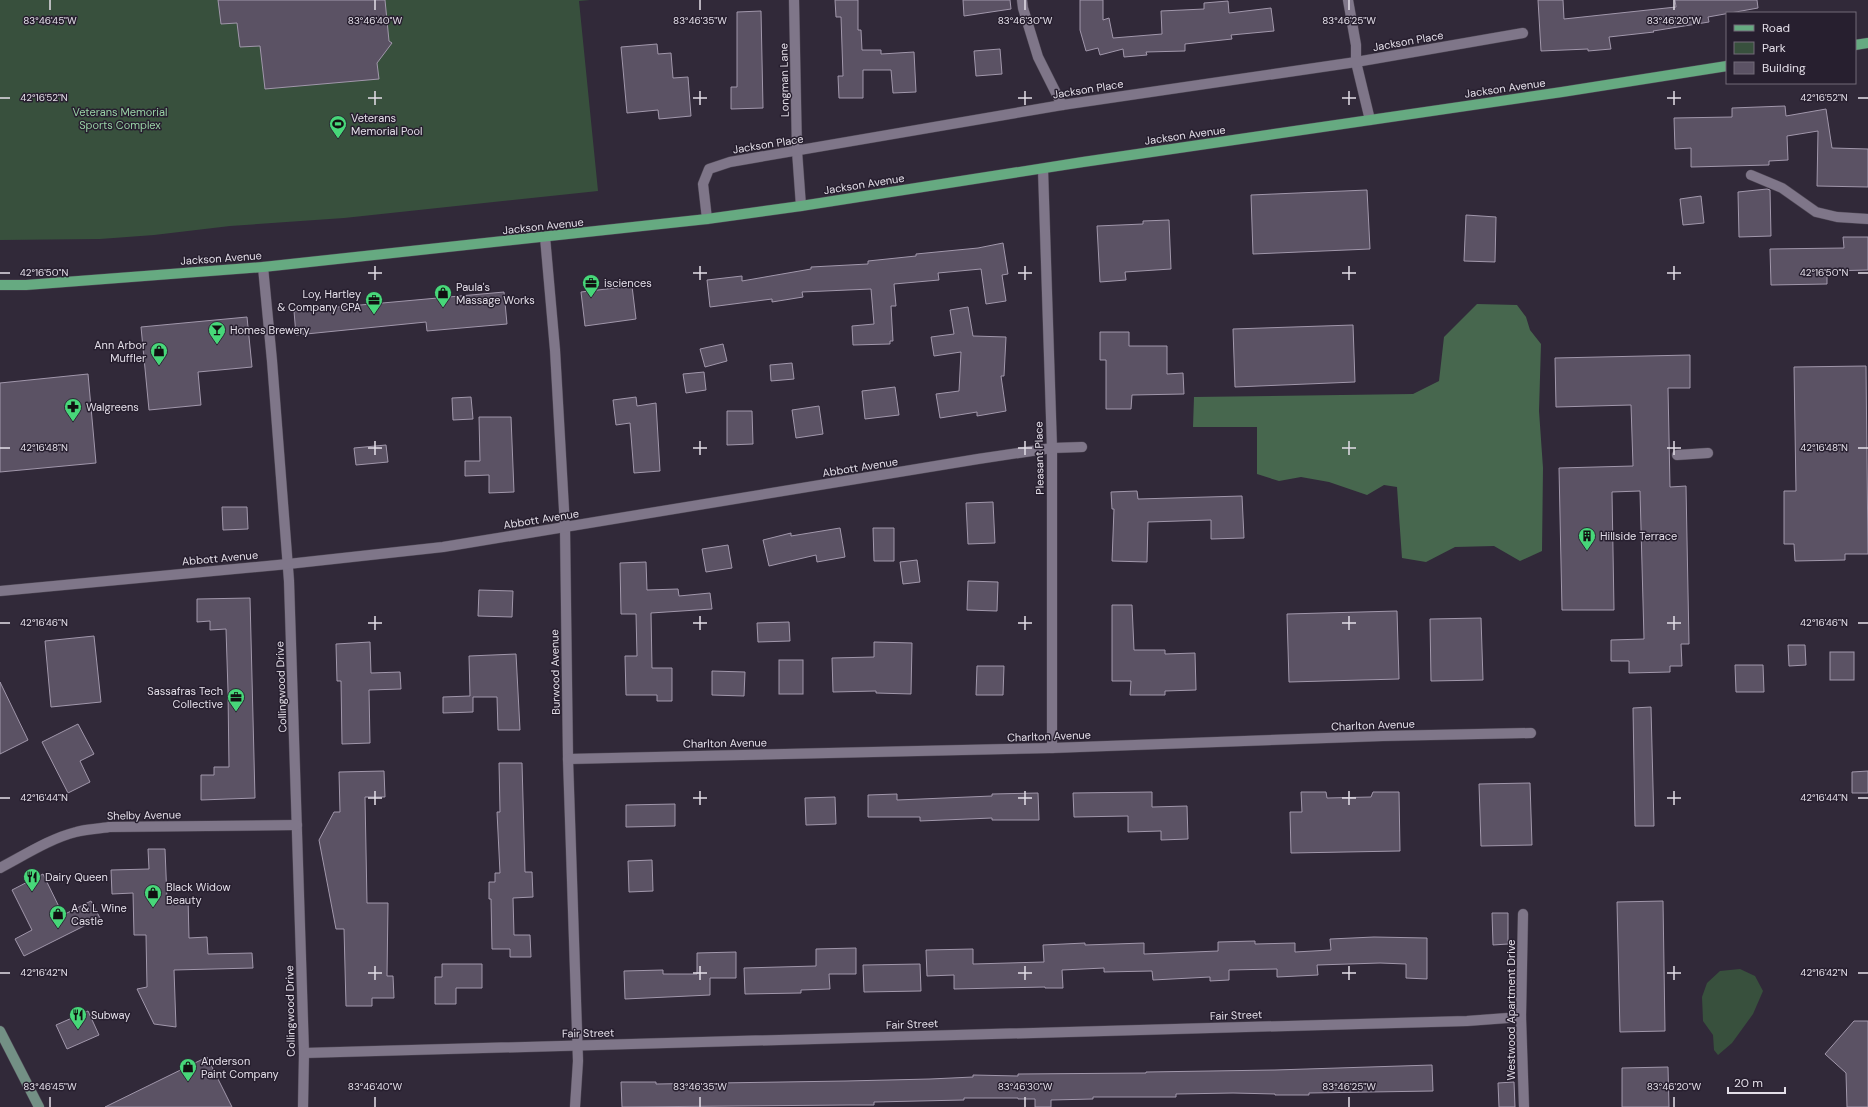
<svg xmlns="http://www.w3.org/2000/svg" width="1868" height="1107" viewBox="0 0 1868 1107" font-family="'DM Sans',sans-serif">
<rect width="100%" height="100%" fill="#312939"/>
<!-- green -->
<g fill="#38503d">
<path d="M0 0H590L579 1 598 191 344 218 230 226 154 235 100 239 0 240Z"/>
<path d="M1740 969 1755 976 1763 991 1753 1014 1732 1043 1718 1055 1714 1050 1713 1035 1703 1021 1702 997 1707 983 1720 971Z"/>
</g>
<!-- forest -->
<path fill="#47674e" d="M1477 304 1517 305 1526 317 1530 330 1541 344 1539 411 1543 468 1542 551 1520 561 1494 546 1455 547 1426 562 1402 558 1397 487 1384 485 1367 495 1329 482 1301 477 1279 481 1257 474V427H1193L1194 397 1413 394 1439 381 1444 337Z"/>
<!-- building -->
<g fill="#5b5264" stroke="#a197ab">
<path d="M218 0H385L389 41 392 43 377 63 379 79 265 89 260 46 240 47 237 23 221 24Z"/>
<path d="M835 0H858V30H861L862 50H881V54L914 52 916 92 893 93 891 70H863V98H839L838 76H843L841 17H836Z"/>
<path d="M963 0H1010L1011 9 964 16Z"/>
<path d="M1080 0H1103V20L1109 18 1113 38 1162 34 1161 11 1204 9V3L1228 1 1229 13 1271 8 1274 31 1231 35 1232 39 1185 44V51L1146 52 1147 55 1124 57 1123 49 1100 55 1098 48 1086 51 1080 30Z"/>
<path d="M1538 0H1563L1564 19 1676 7 1675 0H1757L1758 8 1708 17 1709 22 1653 31 1654 32 1609 37 1611 49 1588 51V49L1541 51Z"/>
<path d="M761 11 763 108 731 109V87H737V12Z"/>
<path d="M657 44 658 54 671 53 673 78 688 77 691 116 659 119 658 110 627 113 621 47Z"/>
<path d="M1000 49 1002 74 976 76 974 51Z"/>
<path d="M1785 106 1786 116 1826 109 1832 148 1868 149V187L1817 186 1818 131 1787 136 1788 160 1769 161V165L1691 167V148L1675 149 1674 118 1732 117V108Z"/>
<path d="M1767 189 1770 190 1771 236 1739 237 1738 192Z"/>
<path d="M1367 190 1370 249 1253 254 1251 195Z"/>
<path d="M1701 196 1704 223 1683 225 1680 199Z"/>
<path d="M1466 215 1496 217 1495 262 1464 261Z"/>
<path d="M1169 220 1171 269 1125 272 1126 280 1100 282 1097 226 1143 224V221Z"/>
<path d="M1843 237H1868V270L1827 271V284L1771 285 1770 249 1844 248Z"/>
<path d="M1003 243 1008 274 1002 275 1006 301 986 304 981 269 938 273 939 280 894 284 896 306H891L893 341H890V344L853 345 852 326 874 324 871 289 802 292 803 297 772 302V299L710 307 707 280 742 276V281L811 269V267L868 264V261L916 256V254L978 248Z"/>
<path d="M632 286 636 319 585 326 581 292Z"/>
<path d="M504 292 507 324 427 331 426 322 296 335 294 311Z"/>
<path d="M968 307 973 336 1006 337 1004 376H1001L1006 411 977 416V412L940 418 936 394 959 391 961 352 934 356 931 337 954 334 950 310Z"/>
<path d="M247 317 252 367 198 372 201 405 149 410 141 327Z"/>
<path d="M1353 325 1355 382 1235 387 1233 329Z"/>
<path d="M1100 332H1129V346H1167V374L1183 373 1184 394 1132 395 1131 409H1106V360H1100Z"/>
<path d="M723 344 727 361 705 367 700 349Z"/>
<path d="M1690 355V388H1668L1670 487 1686 486 1689 644H1681L1682 666H1670V672L1629 673V661H1611V640L1644 639 1640 491 1612 492 1614 610H1562L1559 468 1633 466 1631 405 1556 407 1555 358Z"/>
<path d="M792 363 794 379 771 381 770 365Z"/>
<path d="M1866 366 1868 554H1845V560L1795 561 1794 544H1784V491H1796L1794 367Z"/>
<path d="M704 372 706 390 686 393 683 374Z"/>
<path d="M88 374 96 463 0 472V383Z"/>
<path d="M895 387 899 415 865 419 862 391Z"/>
<path d="M471 397 473 419 453 420 452 398Z"/>
<path d="M636 397 637 406 656 403 660 471 634 473 630 423 616 425 613 400Z"/>
<path d="M819 406 823 434 796 438 792 410Z"/>
<path d="M727 411H752L753 444 727 445Z"/>
<path d="M479 417H511L514 492 489 493V475L465 476V461H480Z"/>
<path d="M386 445 388 462 356 465 354 448Z"/>
<path d="M1137 491 1138 499 1242 496 1244 538 1211 539V520L1148 522 1147 562 1112 561 1114 509H1112L1111 492Z"/>
<path d="M993 502 995 543 968 544 966 503Z"/>
<path d="M222 507H247L248 529 223 530Z"/>
<path d="M840 528 845 557 817 562 816 555 769 566 763 540 791 533V536Z"/>
<path d="M873 528H894V561H874Z"/>
<path d="M728 545 732 568 706 572 702 549Z"/>
<path d="M917 560 920 582 903 584 900 562Z"/>
<path d="M646 562 647 590 678 589 679 596 710 593 712 609 651 613 652 668H672V701H657V695H626L625 656H637L636 614H621L620 563Z"/>
<path d="M968 581 998 582 997 611 967 610Z"/>
<path d="M479 590 513 591 512 617 478 616Z"/>
<path d="M250 598 255 798 201 800V775H214V767H229L228 691 226 629 210 630V621L197 622V599Z"/>
<path d="M1112 605H1132L1134 650H1165V654L1195 653 1196 690 1165 691V695H1130L1131 681H1112Z"/>
<path d="M1397 611 1399 679 1289 682 1287 614Z"/>
<path d="M1481 618 1483 680 1431 681 1430 619Z"/>
<path d="M789 622 790 641 758 642 757 623Z"/>
<path d="M94 636 101 702 51 707 45 641Z"/>
<path d="M370 642 371 673 400 672 401 689 369 690 370 743 342 744 341 681H337L336 644Z"/>
<path d="M874 642 912 643 911 694 876 693V691L833 692 832 658 874 657Z"/>
<path d="M1788 645H1805L1806 665 1789 666Z"/>
<rect x="1830" y="652" width="24" height="28"/>
<path d="M516 654 520 730H498L497 697H473V712L443 713V697L470 696 469 656Z"/>
<rect x="779" y="660" width="24" height="34"/>
<path d="M1735 665H1763L1764 692H1736Z"/>
<path d="M977 666H1004L1003 695H976Z"/>
<path d="M712 671 745 672 744 696 712 695Z"/>
<path d="M0 682 28 740 0 754Z"/>
<path d="M1651 707 1654 826H1635L1633 708Z"/>
<path d="M78 724 94 754 80 761 90 782 68 793 42 742Z"/>
<path d="M499 763H522L525 872H532L533 897 513 898 514 935H530L531 957H510V949H492L491 899H489V882H495V873H500L497 812H500Z"/>
<path d="M384 771 385 797H365L367 903H388L387 976H393L394 998H372V1006H346L344 929H336L319 840 334 812H340L339 772Z"/>
<path d="M1868 771V793H1852V772Z"/>
<path d="M1530 783 1532 845 1481 846 1479 784Z"/>
<path d="M1152 792V807L1187 806 1188 839 1161 840V831L1128 832V816L1074 817 1073 793Z"/>
<path d="M1301 792H1326L1327 798 1371 797 1373 792H1399L1400 851 1291 853 1290 812H1302Z"/>
<path d="M1038 793 1039 820H992V818L920 821V817H868V795L897 794V800L992 796V794Z"/>
<path d="M835 797 836 824 806 825 805 798Z"/>
<path d="M675 804V826L626 827V805Z"/>
<path d="M148 849H165L167 899 188 898 189 938 207 937 208 954 252 953 253 968 174 970 176 1027 154 1024 137 989 147 987 146 935H134L133 893 112 894 111 870 149 869Z"/>
<path d="M652 860 653 891 629 892 628 861Z"/>
<path d="M43 874 63 915 91 901 100 918 24 956 15 939 32 930 12 890Z"/>
<path d="M1663 901 1665 1031 1620 1032 1617 902Z"/>
<path d="M1492 913H1508V944L1493 945Z"/>
<path d="M1374 937 1427 938V979L1406 978V964L1380 963 1317 965 1318 975 1277 977V969L1229 970V980L1210 981V977L1153 980 1152 971 1104 972V968L1062 970 1063 988H1045V987L954 989V975L927 976 926 950 973 949V964L1044 962 1043 945 1085 943V945L1144 943V954L1218 951V942L1255 941V944L1295 943V952L1331 950 1330 939Z"/>
<path d="M856 948V974H829L830 989 801 990V993L745 994 744 968 816 966V949Z"/>
<path d="M736 952V978H710V995L625 999 624 971 663 970V974H697V953Z"/>
<path d="M442 964H482V988H456V1004H435V977H442Z"/>
<path d="M920 964 921 991 864 992 863 965Z"/>
<path d="M88 1011 99 1035 67 1049 56 1025Z"/>
<path d="M1854 1021H1868V1107H1847L1846 1073 1825 1054Z"/>
<path d="M207 1057 232 1107H105Z"/>
<path d="M1432 1065 1433 1091 1309 1093V1095H1275V1094L1233 1093 1176 1094V1097H1093V1099L1051 1100V1107H1035V1099H1018V1098H964V1100L874 1102V1105H849L622 1107 621 1082H656V1084L846 1081 930 1079 973 1077V1075L1018 1076V1074L1146 1073V1072L1275 1070Z"/>
<path d="M1668 1067 1669 1107H1622V1068Z"/>
<path d="M1514 1082 1515 1107H1499L1498 1083Z"/>
</g>
<g fill="none" stroke-linecap="round" stroke-linejoin="round">
<defs>
<g id="street">
<path d="M794 0 797 151 801 206"/>
<path d="M1022 0 1023 8 1038 57 1062 105"/>
<path d="M1348 0 1356 45V62L1370 120"/>
<path d="M1043 169 1052 448V748"/>
<path d="M1751 175 1782 188 1816 212 1837 217 1868 219"/>
<path d="M707 219 703 184 709 169 730 162 1062 105 1356 62 1523 33"/>
<path d="M545 237 555 350 565 527 568 759 578 1061 575 1107"/>
<path d="M263 267 272 361 289 581 304 1053 303 1107"/>
<path d="M1677 455 1708 453"/>
<path d="M0 591 288 564 443 547 978 459 1052 448 1082 447"/>
<path d="M568 759 1052 748 1383 736 1531 733"/>
<path d="M0 868C23 856 51 838 76 832 87 829 98 829 109 827L297 825"/>
<path d="M1523 914 1521 1017 1524 1107"/>
<path d="M304 1053 1467 1021 1521 1017"/>
</g>
<path id="secondary" d="M0 1031 39 1107"/>
<g id="primary">
<path d="M1855 45 1868 43"/>
<path d="M0 285H26L263 267 707 219 801 206 1083 162 1562 92 1727 66"/>
</g>
</defs>
<!-- street casing -->
<use href="#street" stroke="#4e4754" stroke-width="11"/>
<!-- secondary casing -->
<use href="#secondary" stroke="#4e4754" stroke-width="11"/>
<!-- primary casing -->
<use href="#primary" stroke="#4e4754" stroke-width="11"/>
<!-- street -->
<use href="#street" stroke="#7f7689" stroke-width="10"/>
<!-- secondary -->
<use href="#secondary" stroke="#739085" stroke-width="10"/>
<!-- primary -->
<use href="#primary" stroke="#66aa81" stroke-width="10"/>
</g>
<!-- ticks -->
<path fill="none" stroke="#e3dee8" stroke-width="1.5" d="M50 0V10M375 0V10M700 0V10M1025 0V10M1349 0V10M1674 0V10M375 91V105M700 91V105M1025 91V105M1349 91V105M1674 91V105M0 98H10M368 98H382M693 98H707M1018 98H1032M1342 98H1356M1667 98H1681M1858 98H1868M375 266V280M700 266V280M1025 266V280M1349 266V280M1674 266V280M0 273H10M368 273H382M693 273H707M1018 273H1032M1342 273H1356M1667 273H1681M1858 273H1868M375 441V455M700 441V455M1025 441V455M1349 441V455M1674 441V455M0 448H10M368 448H382M693 448H707M1018 448H1032M1342 448H1356M1667 448H1681M1858 448H1868M375 616V630M700 616V630M1025 616V630M1349 616V630M1674 616V630M0 623H10M368 623H382M693 623H707M1018 623H1032M1342 623H1356M1667 623H1681M1858 623H1868M375 791V805M700 791V805M1025 791V805M1349 791V805M1674 791V805M0 798H10M368 798H382M693 798H707M1018 798H1032M1342 798H1356M1667 798H1681M1858 798H1868M375 966V980M700 966V980M1025 966V980M1349 966V980M1674 966V980M0 973H10M368 973H382M693 973H707M1018 973H1032M1342 973H1356M1667 973H1681M1858 973H1868M50 1097V1107M375 1097V1107M700 1097V1107M1025 1097V1107M1349 1097V1107M1674 1097V1107"/>
<!-- icons -->
<defs>
<symbol id="stadium-pin" viewBox="-11 -11 22 30"><path d="M0 17L-7.5 6A9.5 9.5 0 1 1 7.5 6Z" fill="#47d779" stroke="#271f2f"/><path d="M0-5a6.5 5 0 1 0 0 10a6.5 5 0 1 0 0-10ZM-3.5-1.8h7v3.6h-7Z" fill="#111"/></symbol>
<symbol id="office-pin" viewBox="-11 -11 22 30"><path d="M0 17L-7.5 6A9.5 9.5 0 1 1 7.5 6Z" fill="#47d779" stroke="#271f2f"/><path d="M-6-3h4V-5.5h4V-3h4V5H-6ZM-1-4.5V-3h2v-1.5ZM-6 0V1H6V0Z" fill="#111"/></symbol>
<symbol id="shop-pin" viewBox="-11 -11 22 30"><path d="M0 17L-7.5 6A9.5 9.5 0 1 1 7.5 6Z" fill="#47d779" stroke="#271f2f"/><path d="M-5-2.5h2.3a2.7 3.5 0 0 1 5.4 0H5L5.5 6h-11ZM-1.5-2.5h3a1.5 2.3 0 0 0-3 0Z" fill="#111"/></symbol>
<symbol id="bar-pin" viewBox="-11 -11 22 30"><path d="M0 17L-7.5 6A9.5 9.5 0 1 1 7.5 6Z" fill="#47d779" stroke="#271f2f"/><path d="M-6-5H6L.8 .8V4.5H3.5V6h-7V4.5H-.8V.8Z" fill="#111"/></symbol>
<symbol id="pharmacy-pin" viewBox="-11 -11 22 30"><path d="M0 17L-7.5 6A9.5 9.5 0 1 1 7.5 6Z" fill="#47d779" stroke="#271f2f"/><path d="M-2-6h4v4h4v4h-4v4h-4v-4h-4v-4h4Z" fill="#111"/></symbol>
<symbol id="building-pin" viewBox="-11 -11 22 30"><path d="M0 17L-7.5 6A9.5 9.5 0 1 1 7.5 6Z" fill="#47d779" stroke="#271f2f"/><path d="M-4-6H4V6H1V3H-1V6H-4ZM-2.5-4.3h1.7v1.8h-1.7ZM.8-4.3h1.7v1.8H.8ZM-2.5-1h1.7V.8h-1.7ZM.8-1h1.7V.8H.8Z" fill="#111"/></symbol>
<symbol id="restaurant-pin" viewBox="-11 -11 22 30"><path d="M0 17L-7.5 6A9.5 9.5 0 1 1 7.5 6Z" fill="#47d779" stroke="#271f2f"/><path d="M-5-6h1v4h1v-4h1v4h1v-4h1v5L-1.5 .5V6h-2V.5L-5-1ZM5-6V6H3V1.5H1.5Q1.5-4 5-6Z" fill="#111"/></symbol>
</defs>
<g fill-rule="evenodd">
<use href="#stadium-pin" x="328" y="114" width="20" height="27"/>
<use href="#office-pin" x="581" y="273" width="20" height="27"/>
<use href="#shop-pin" x="433" y="283" width="20" height="27"/>
<use href="#office-pin" x="364" y="290" width="20" height="27"/>
<use href="#bar-pin" x="207" y="320" width="20" height="27"/>
<use href="#shop-pin" x="149" y="341" width="20" height="27"/>
<use href="#pharmacy-pin" x="63" y="397" width="20" height="27"/>
<use href="#building-pin" x="1577" y="526" width="20" height="27"/>
<use href="#office-pin" x="226" y="687" width="20" height="27"/>
<use href="#restaurant-pin" x="22" y="867" width="20" height="27"/>
<use href="#shop-pin" x="143" y="883" width="20" height="27"/>
<use href="#shop-pin" x="48" y="904" width="20" height="27"/>
<use href="#restaurant-pin" x="68" y="1005" width="20" height="27"/>
<use href="#shop-pin" x="178" y="1057" width="20" height="27"/>
</g>
<g text-anchor="middle" dominant-baseline="central" stroke-width="3" stroke-linejoin="round" paint-order="stroke">
<!-- street labels -->
<g font-size="11" fill="#e3dee8" stroke="#271f2f">
<text transform="translate(1408 41) rotate(-10)">Jackson Place</text>
<text transform="translate(784 80) rotate(-91)">Longman Lane</text>
<text transform="translate(1505 88) rotate(-8)">Jackson Avenue</text>
<text transform="translate(1088 89) rotate(-9)">Jackson Place</text>
<text transform="translate(1185 135) rotate(-8)">Jackson Avenue</text>
<text transform="translate(768 144) rotate(-9)">Jackson Place</text>
<text transform="translate(864 184) rotate(-9)">Jackson Avenue</text>
<text transform="translate(543 226) rotate(-6)">Jackson Avenue</text>
<text transform="translate(221 258) rotate(-4)">Jackson Avenue</text>
<text transform="translate(1039 458) rotate(-91)">Pleasant Place</text>
<text transform="translate(860 467) rotate(-9)">Abbott Avenue</text>
<text transform="translate(541 519) rotate(-9)">Abbott Avenue</text>
<text transform="translate(220 558) rotate(-5)">Abbott Avenue</text>
<text transform="translate(555 672) rotate(-91)">Burwood Avenue</text>
<text transform="translate(281 687) rotate(-92)">Collingwood Drive</text>
<text transform="translate(1373 725) rotate(-2)">Charlton Avenue</text>
<text transform="translate(1049 736) rotate(-2)">Charlton Avenue</text>
<text transform="translate(725 743) rotate(-1)">Charlton Avenue</text>
<text transform="translate(144 815) rotate(-1)">Shelby Avenue</text>
<text transform="translate(1511 1010) rotate(-90)">Westwood Apartment Drive</text>
<text transform="translate(290 1011) rotate(-91)">Collingwood Drive</text>
<text transform="translate(1236 1015) rotate(-2)">Fair Street</text>
<text transform="translate(912 1024) rotate(-2)">Fair Street</text>
<text transform="translate(588 1033) rotate(-1)">Fair Street</text>
</g>
<!-- park labels -->
<g font-size="11" fill="#98d1a5" stroke="#271f2f">
<text x="120" y="112">Veterans Memorial<tspan x="120" dy="13">Sports Complex</tspan></text>
</g>
<!-- poi labels -->
<g font-size="11" fill="#e3dee8" stroke="#271f2f" text-anchor="start">
<text x="351" y="118">Veterans<tspan x="351" dy="13">Memorial Pool</tspan></text>
<text x="604" y="283">isciences</text>
<text x="456" y="287">Paula's<tspan x="456" dy="13">Massage Works</tspan></text>
<text x="361" y="294" text-anchor="end">Loy, Hartley<tspan x="361" dy="13">&amp; Company CPA</tspan></text>
<text x="230" y="330">Homes Brewery</text>
<text x="146" y="345" text-anchor="end">Ann Arbor<tspan x="146" dy="13">Muffler</tspan></text>
<text x="86" y="407">Walgreens</text>
<text x="1600" y="536">Hillside Terrace</text>
<text x="223" y="691" text-anchor="end">Sassafras Tech<tspan x="223" dy="13">Collective</tspan></text>
<text x="45" y="877">Dairy Queen</text>
<text x="166" y="887">Black Widow<tspan x="166" dy="13">Beauty</tspan></text>
<text x="71" y="908">A &amp; L Wine<tspan x="71" dy="13">Castle</tspan></text>
<text x="91" y="1015">Subway</text>
<text x="201" y="1061">Anderson<tspan x="201" dy="13">Paint Company</tspan></text>
</g>
</g>
<g font-size="10" text-anchor="middle" fill="#e3dee8" stroke="#271f2f" stroke-width="3" stroke-linejoin="round" paint-order="stroke">
<text x="50" y="24">83°46'45"W</text>
<text x="375" y="24">83°46'40"W</text>
<text x="700" y="24">83°46'35"W</text>
<text x="1025" y="24">83°46'30"W</text>
<text x="1349" y="24">83°46'25"W</text>
<text x="1674" y="24">83°46'20"W</text>
<text x="44" y="101">42°16'52"N</text>
<text x="1824" y="101">42°16'52"N</text>
<text x="44" y="276">42°16'50"N</text>
<text x="1824" y="276">42°16'50"N</text>
<text x="44" y="451">42°16'48"N</text>
<text x="1824" y="451">42°16'48"N</text>
<text x="44" y="626">42°16'46"N</text>
<text x="1824" y="626">42°16'46"N</text>
<text x="44" y="801">42°16'44"N</text>
<text x="1824" y="801">42°16'44"N</text>
<text x="44" y="976">42°16'42"N</text>
<text x="1824" y="976">42°16'42"N</text>
<text x="50" y="1090">83°46'45"W</text>
<text x="375" y="1090">83°46'40"W</text>
<text x="700" y="1090">83°46'35"W</text>
<text x="1025" y="1090">83°46'30"W</text>
<text x="1349" y="1090">83°46'25"W</text>
<text x="1674" y="1090">83°46'20"W</text>
</g>
<!-- legend -->
<rect x="1726" y="12" width="130" height="72" fill="#271f2f" stroke="#726b79"/>
<rect x="1734" y="25" width="20" height="6" fill="#66aa81" stroke="#726b79"/>
<text x="1762" y="32" font-size="12" fill="#e3dee8">Road</text>
<rect x="1734" y="42" width="20" height="12" fill="#38503d" stroke="#726b79"/>
<text x="1762" y="52" font-size="12" fill="#e3dee8">Park</text>
<rect x="1734" y="62" width="20" height="12" fill="#5b5264" stroke="#726b79"/>
<text x="1762" y="72" font-size="12" fill="#e3dee8">Building</text>
<!-- scale -->
<path d="M1728 1087v6h57v-6" fill="none" stroke="#e3dee8" stroke-width="2"/>
<text x="1734" y="1087" font-size="12" fill="#e3dee8" stroke="#271f2f" stroke-width="3" paint-order="stroke">20 m</text>
</svg>
